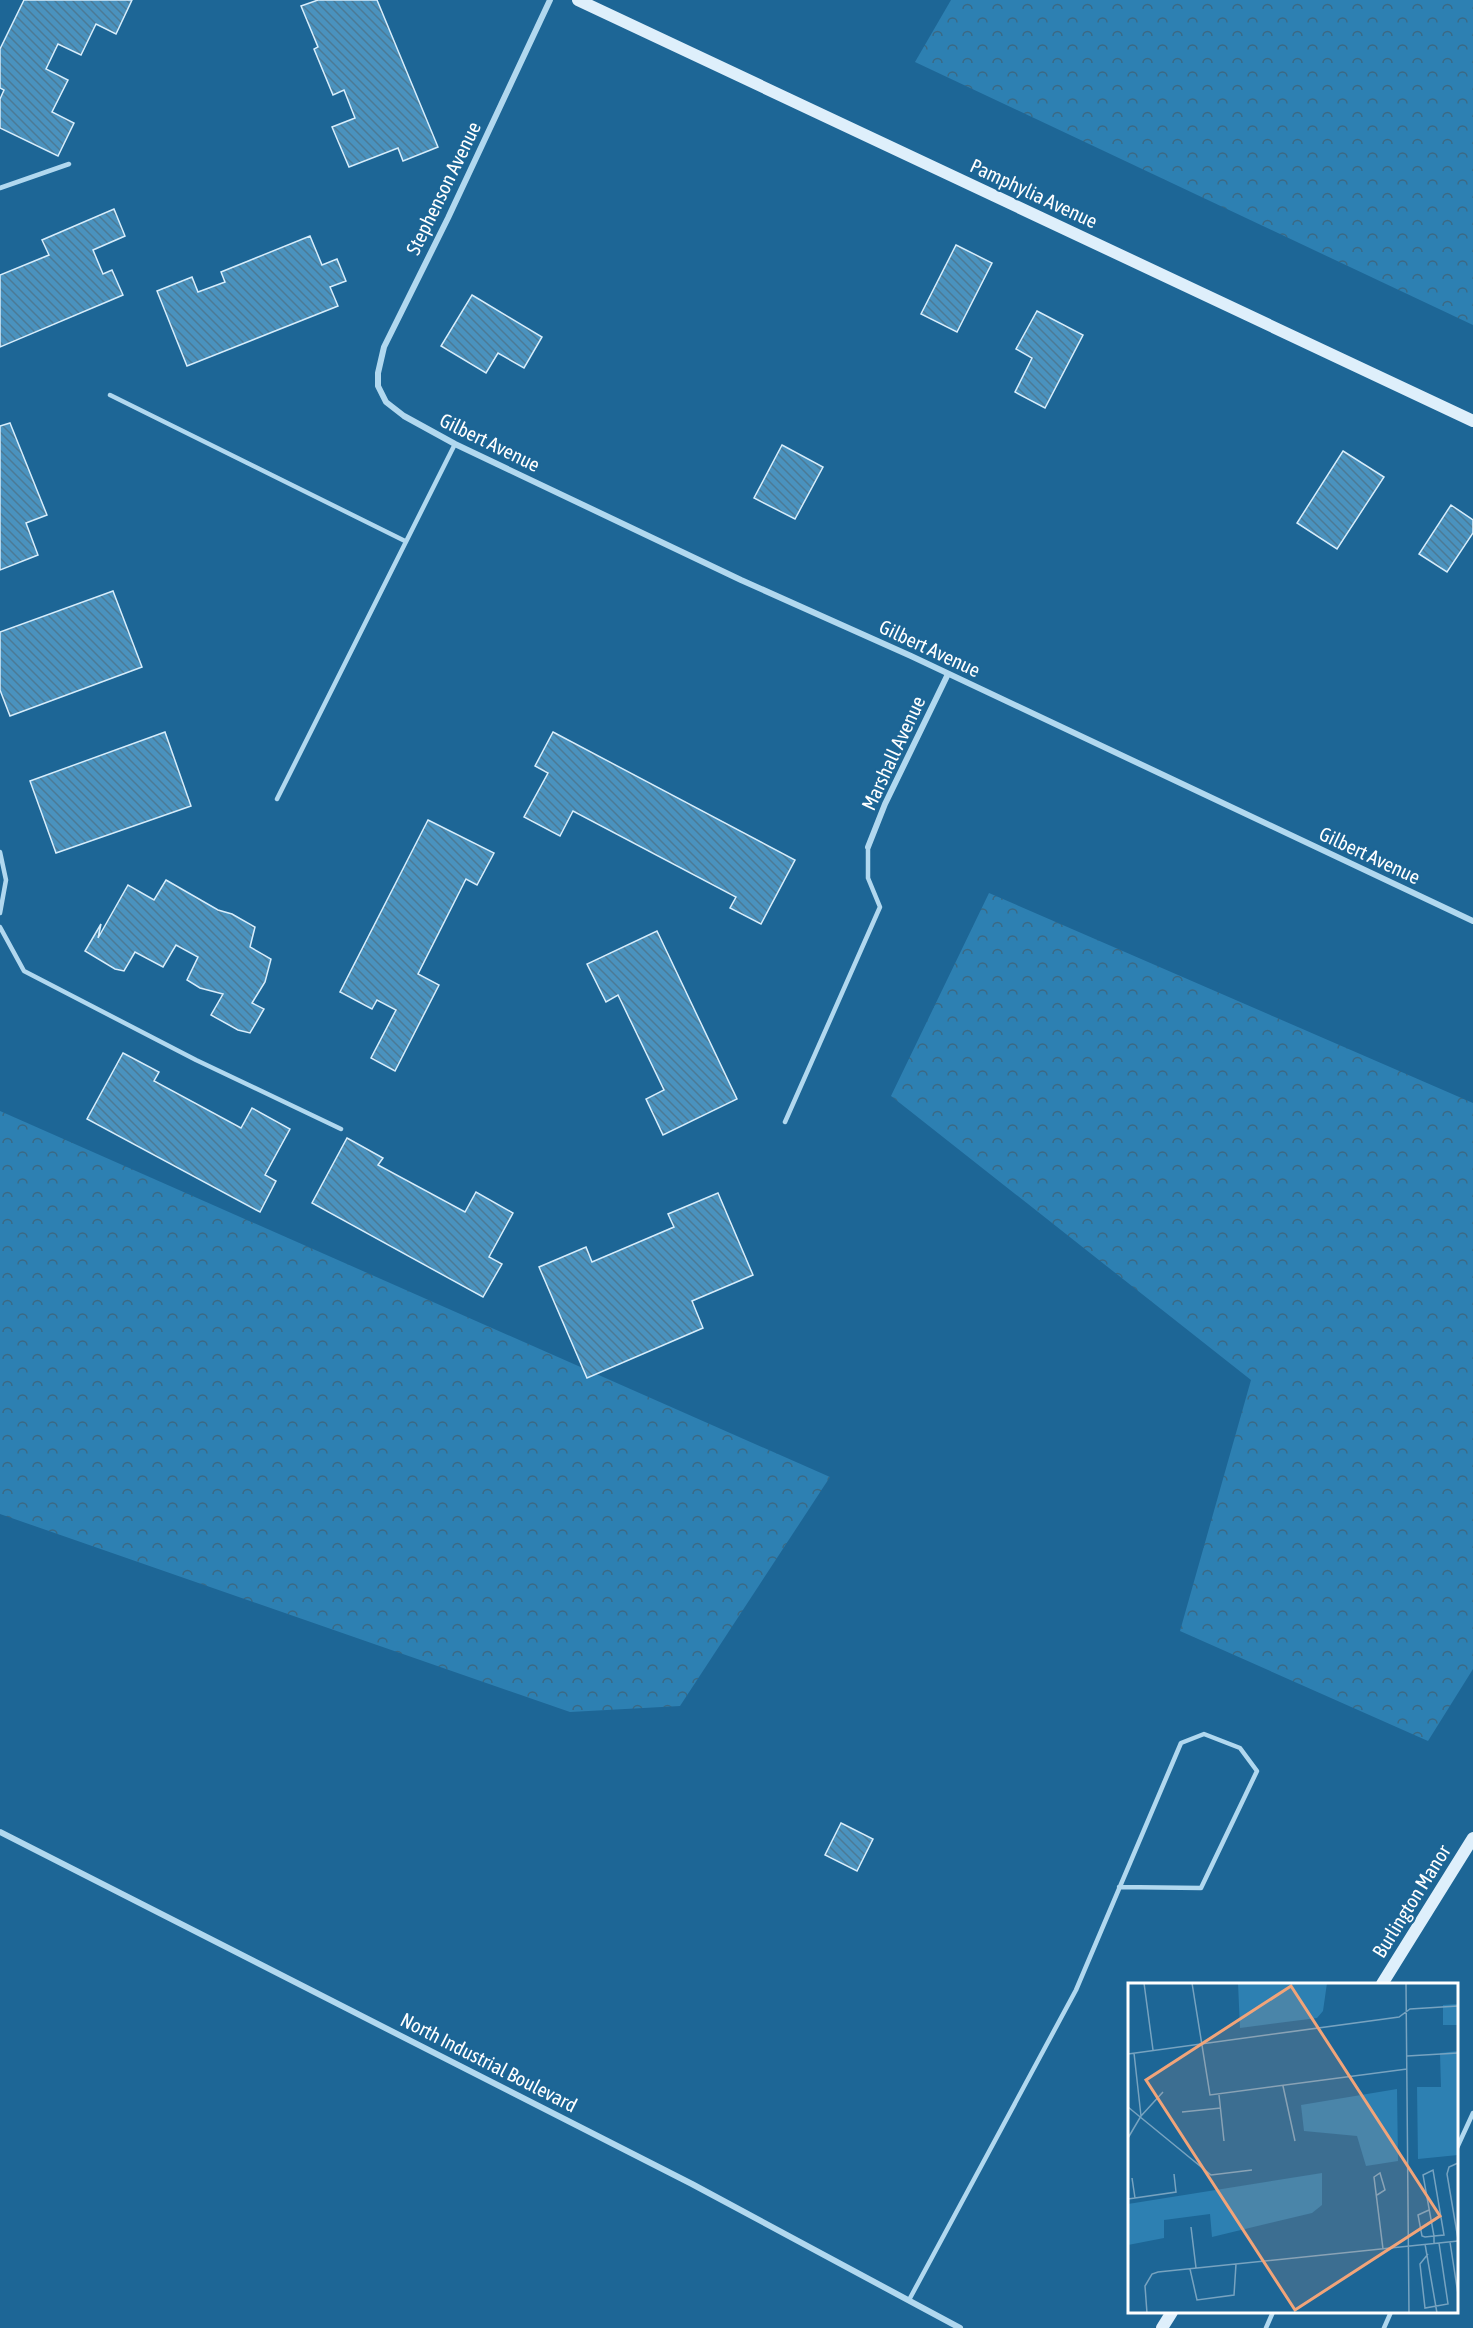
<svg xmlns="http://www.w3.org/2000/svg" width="1473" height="2328" viewBox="0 0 1473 2328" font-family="'Asap Condensed',sans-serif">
<defs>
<pattern id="forest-crowns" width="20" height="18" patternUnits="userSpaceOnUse" patternTransform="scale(1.5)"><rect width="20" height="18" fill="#2d80b2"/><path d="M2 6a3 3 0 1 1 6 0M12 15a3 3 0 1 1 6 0" fill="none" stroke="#3b6984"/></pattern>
<pattern id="building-back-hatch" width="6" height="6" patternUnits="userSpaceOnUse" patternTransform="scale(1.5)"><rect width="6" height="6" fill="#4a92be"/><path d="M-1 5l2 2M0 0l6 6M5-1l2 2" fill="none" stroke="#4b7a96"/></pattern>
</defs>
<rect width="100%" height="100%" fill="#1d6696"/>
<!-- forest -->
<g fill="url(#forest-crowns)">
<path d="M951 0H1473V325L915 62Z"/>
<path d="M989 893 1473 1103V1669L1428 1741 1180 1631 1251 1380 891 1096Z"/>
<path d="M0 1111 830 1477 680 1706 570 1712 0 1514Z"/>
</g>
<!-- building -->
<g fill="url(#building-back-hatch)" stroke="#d7edfb" stroke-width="1.5">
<path d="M24 0H132L116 34 96 24 81 55 58 44 46 69 68 80 52 112 74 123 58 156 0 128V99L4 90 0 88V49Z"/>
<path d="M318 0H377L438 147 403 161 398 148 349 167 332 127 355 118 344 90 333 95 314 49 318 47 301 6Z"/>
<path d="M114 209 125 236 93 250 103 274 112 270 123 295 0 347V275L49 255 42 240Z"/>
<path d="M310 236 322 265 337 259 346 281 330 287 338 306 187 366 157 291 192 277 198 292 225 282 221 272Z"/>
<path d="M956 245 992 263 957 332 921 314Z"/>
<path d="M472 295 542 337 524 368 498 353 486 373 441 346Z"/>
<path d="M1037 311 1083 335 1045 408 1015 392 1032 358 1016 349Z"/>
<path d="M10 423 47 515 26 523 38 555 0 570V426Z"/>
<path d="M782 445 823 467 795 519 754 498Z"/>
<path d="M1343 451 1384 477 1337 549 1297 523Z"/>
<path d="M1451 505 1473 520V533L1447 572 1419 554Z"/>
<path d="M113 591 142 667 10 716 0 690V632Z"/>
<path d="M165 732 191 806 56 853 30 781Z"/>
<path d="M553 732 795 860 761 924 730 908 736 897 573 811 560 836 524 817 548 773 535 766Z"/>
<path d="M428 820 494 853 477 885 466 879 418 974 439 985 395 1071 371 1058 396 1010 377 1000 372 1009 340 992Z"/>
<path d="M166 880 218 910 232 914 255 927 250 947 271 959 265 982 252 1003 264 1009 250 1033 238 1030 211 1015 223 994 200 988 187 980 198 957 176 945 163 967 135 952 124 971 115 969 85 951 101 924 98 938 128 885 154 900Z"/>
<path d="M657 931 737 1099 663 1135 646 1099 664 1090 618 995 606 1002 587 964Z"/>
<path d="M123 1053 159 1072 154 1081 241 1128 252 1108 290 1129 265 1175 276 1181 260 1212 87 1119Z"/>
<path d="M347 1138 383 1158 378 1165 465 1212 476 1192 513 1213 489 1257 502 1264 483 1297 312 1203Z"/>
<path d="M718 1193 753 1275 692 1301 703 1328 587 1378 539 1267 586 1247 592 1262 674 1227 668 1214Z"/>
<path d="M841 1823 873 1839 857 1871 825 1855Z"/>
</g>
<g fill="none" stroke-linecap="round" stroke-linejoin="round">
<!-- lane -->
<g stroke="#b1d8ef" stroke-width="4.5">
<path d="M0 188 69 164"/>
<path d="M110 395 405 541"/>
<path d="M277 799 455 444"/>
<path d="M0 852 6 880 0 913"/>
<path d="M0 927 24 971 196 1060 341 1129"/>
<path d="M785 1122 880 907 868 878V847"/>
<path d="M1456 2150 1473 2113"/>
<path d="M909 2300 1076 1990 1181 1743 1204 1734 1240 1748 1257 1771 1201 1888 1119 1887"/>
<path d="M1266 2328 1273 2312"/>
<path d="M1384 2328 1391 2312"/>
</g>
<!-- street -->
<g stroke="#b1d8ef" stroke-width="6">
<path d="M550 0 448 218 384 347 378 373V386L386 402 404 416 455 444 741 580 911 656 1473 921"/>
<path d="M868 847 885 804 948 674"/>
<path d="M0 1832 692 2184 960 2328"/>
</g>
<!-- secondary -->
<g stroke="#deeffb" stroke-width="12">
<path d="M578 0 1473 421"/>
<path d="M1382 1984 1473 1838"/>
<path d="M1162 2328 1172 2312"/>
</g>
</g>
<g text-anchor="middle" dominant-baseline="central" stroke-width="4.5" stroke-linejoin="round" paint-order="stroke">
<!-- street labels -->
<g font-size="20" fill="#fff" stroke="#1d6696">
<text transform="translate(443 188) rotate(-64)">Stephenson Avenue</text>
<text transform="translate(1034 193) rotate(25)">Pamphylia Avenue</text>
<text transform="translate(490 442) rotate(26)">Gilbert Avenue</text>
<text transform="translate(930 648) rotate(25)">Gilbert Avenue</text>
<text transform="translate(893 753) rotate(-65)">Marshall Avenue</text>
<text transform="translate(1370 855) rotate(25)">Gilbert Avenue</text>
<text transform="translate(1411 1901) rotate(-58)">Burlington Manor</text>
<text transform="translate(489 2062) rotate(27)">North Industrial Boulevard</text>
</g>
</g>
<!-- overview -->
<g transform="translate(1128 1983)">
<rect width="330" height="330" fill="#1d6696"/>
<path d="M110 0H199L195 28 189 35 112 45ZM330 21V42H315V22ZM330 68V172L290 176 289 104H313L312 70ZM269 106 270 178 238 183 229 153 176 148 173 122ZM194 190V222L184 230 84 254 82 231 36 237V255L0 262V221Z" fill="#2d80b2"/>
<path fill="none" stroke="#77a3c0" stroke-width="1.5" d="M16 0 25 67M64 0 82 112 279 86M278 0 281 330M0 71 271 34 282 26 330 23M279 73 330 70M155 103 167 158M91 112 96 158M0 124 83 192 124 187M54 129 93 125M13 133 35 109M0 155 13 133 6 70M330 180 321 184 319 191 330 256M4 195 7 215M249 212 257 207 252 190 246 194 255 266M0 216 48 209 46 191M301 227 290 232 294 253 297 254 306 253 316 252 305 187 295 192 306 253V260M63 244 68 285M322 259 330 311M297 261 309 330M300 271 292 281 297 325 320 321 311 260M62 286 69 317 106 312 108 281M19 330 17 303 24 291 30 289 330 258"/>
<path fill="#f2a479" fill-opacity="0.15" stroke="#f2a479" stroke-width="3" d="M163 3 312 233 167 327 18 97Z"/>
<rect width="330" height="330" fill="none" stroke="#fff" stroke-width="3"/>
</g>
</svg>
